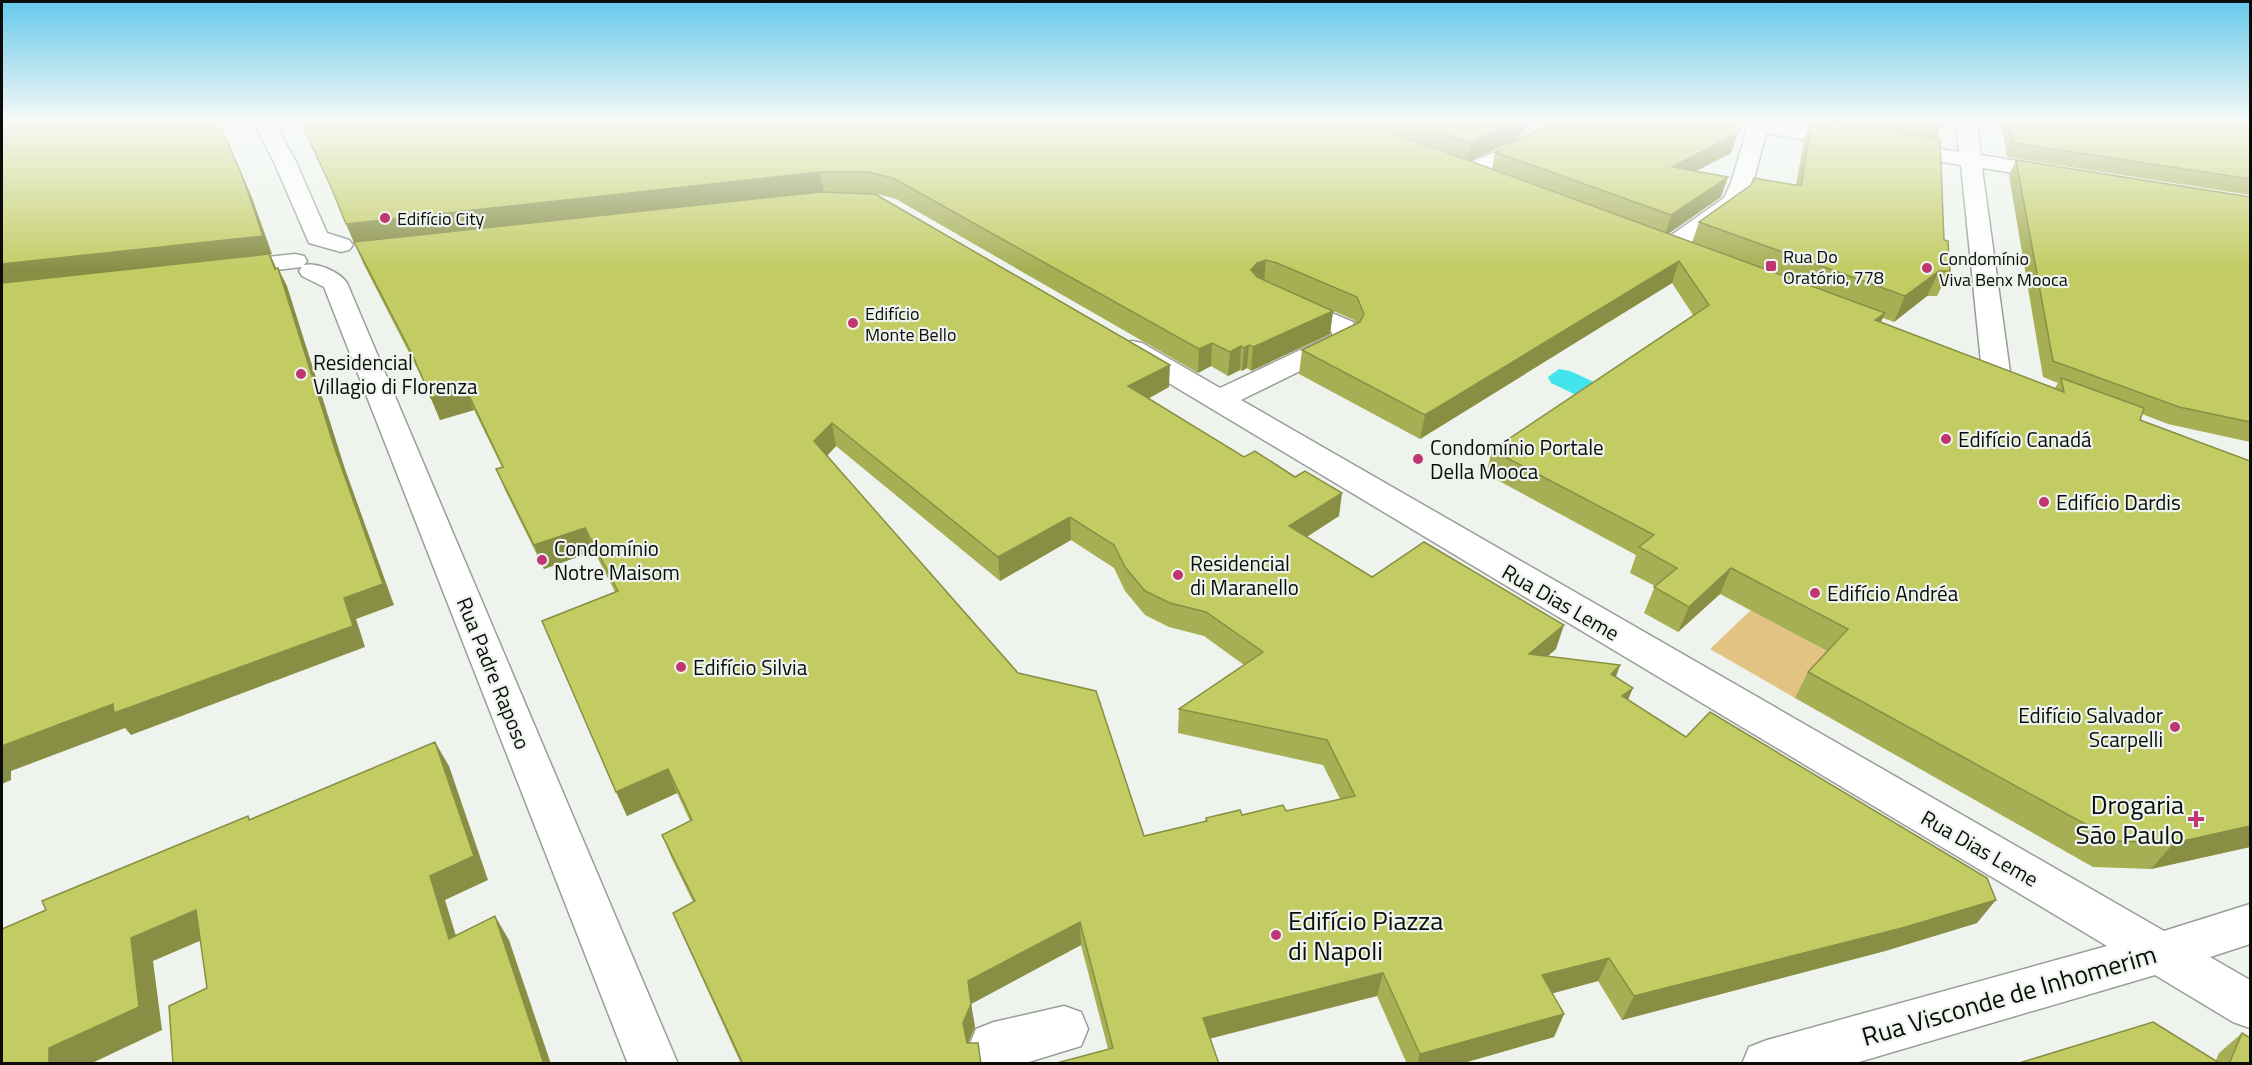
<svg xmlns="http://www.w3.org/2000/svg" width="2252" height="1065" viewBox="0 0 2252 1065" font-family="'Titillium Web',sans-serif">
<rect width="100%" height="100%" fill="#eef4ed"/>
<!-- green -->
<path fill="#e2c382" d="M1751 610 1834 655 1795 698 1710 649Z"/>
<!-- water -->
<path fill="#42e5ec" d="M1559 369 1570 371 1618 393 1599 406 1551 383 1548 377Z"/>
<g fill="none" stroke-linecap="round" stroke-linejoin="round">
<defs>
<g id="minor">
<path d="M253 120H273L296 162 327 233 349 240 353 245 349 250 341 252 309 243 274 162Z"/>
<path d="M1539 120H1560C1538 151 1505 164 1472 178L1464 179 1456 178 1453 173 1456 168 1503 149 1524 135Z"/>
<path d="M1712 120H1761L1959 152 1956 120H1976L1981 155 2066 169 2069 174 2066 179 2058 180 1982 168 2010 372 2006 378 1996 380 1986 378 1982 372 1961 165 1766 133 1753 183 1741 207 1676 253 1668 255 1660 253 1656 248 1660 243 1724 198 1731 183 1747 130 1715 124Z"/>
<path d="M295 254 304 256 307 261 304 265C317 262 340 272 347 283L678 1064H628L324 287 302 276 299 271 302 267 231 275 222 273 219 268 222 263 231 261Z"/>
<path d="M1292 296 1353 322 1359 338 1355 344 1241 400 2164 931 2250 904V944L2210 957 2250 980V1028L2233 1022 2155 975 1852 1064H1742L1749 1047 1767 1040 2107 946 1122 355 1118 349 1122 343 1132 341 1142 343 1220 388 1332 335V332L1283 309 1279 304 1283 299Z"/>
<path d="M1064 1006 1081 1012 1088 1029 1081 1046 1022 1064H972L969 1046 976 1029 994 1022Z"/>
</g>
</defs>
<!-- minor casing -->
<use href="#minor" stroke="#999e98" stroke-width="3"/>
<!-- minor -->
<use href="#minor" fill="#fff" fill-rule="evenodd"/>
</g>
<!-- wall -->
<g fill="#a7af55" fill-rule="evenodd">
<path d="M298 120H1535L1513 141 1469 161 1492 169 1495 152 1731 153 1696 171 1721 197 1668 234 1692 243 1699 222 1796 185 1804 141 1810 125H1808V120H1944L1936 138 1944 240 1950 271 1937 296H1927L1894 322 1883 318 1881 322 2055 388 2058 383 2043 377 2009 175 2016 160 2250 197V442L2168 424 2142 414 2140 420 2250 847 2151 869 2093 867 1795 698 1808 672 1827 651 1720 594 1678 632 1644 613 1655 586 1630 573 1636 555 1486 474 1492 450 1693 315 1672 283 1420 439 1299 374 1302 350 1356 324 1354 320 1313 302 1333 311 1330 334 1251 371 1247 368 1242 371 1240 370 1228 376 1211 366 1198 373 896 199 877 194 1169 387 1148 399 1339 516 1307 537 1372 577 1556 649 1548 656 1620 665 1616 677 1628 700 1977 923 1885 951 1622 1020 1598 981 1552 993 1564 1014 1554 1037 1460 1064H1407L1377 996 1108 1049 1081 945 971 1004 975 1027 968 1043 981 1064H741L683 936 673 913 693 902 672 859 662 835 690 821 677 793 627 816 542 621 615 592 594 551 544 569 506 492 496 469 502 467 474 410 440 420 422 378 363 263 334 194 304 130ZM836 446 1000 581 1071 540 1114 568 1125 591 1145 615 1169 627 1204 636 1244 665 1179 709 1178 733 1323 765 1340 799 1286 811 1206 818 1205 822 1144 836 827 456Z"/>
<path d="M2001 120H2250V195L2007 157Z"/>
<path d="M2242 1033 2250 1064H2016L2216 1060 2219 1053Z"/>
</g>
<!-- shaded-wall -->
<g fill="#888f45">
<path d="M218 120 251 195 272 254H270L278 272 2 286V264Z"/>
<path d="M1518 120H1535L1513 141 1466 163 1470 143Z"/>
<path d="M1944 120 1936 139 1932 140 1938 124V121Z"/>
<path d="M1738 133 1731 153 1665 187 1672 167Z"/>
<path d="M820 172 824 193 355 245 346 224Z"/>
<path d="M1728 177 1721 197 1665 236 1671 215Z"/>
<path d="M1266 260 1264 282 1250 292 1251 270 1257 263Z"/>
<path d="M1679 261 1672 283 1420 439 1425 415Z"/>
<path d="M278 268 287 286 345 469 394 605 356 619 365 647 131 735 125 728 11 771V780L2 784V746L344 598 335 449Z"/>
<path d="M1939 271 1927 296 1894 322 1905 296Z"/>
<path d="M1333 311 1330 334 1251 371 1253 347Z"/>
<path d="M1885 313 1874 336 1875 320Z"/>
<path d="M1212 343 1211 366 1198 373 1199 349Z"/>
<path d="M1249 345 1247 368 1242 371 1244 348Z"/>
<path d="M1241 346 1240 370 1228 376 1230 352Z"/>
<path d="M1170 365 1169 387 1128 409V386Z"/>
<path d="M465 387 474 410 440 420 431 398Z"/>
<path d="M832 423 836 446 819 464 814 441Z"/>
<path d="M1342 493 1339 516 1287 549 1289 526Z"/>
<path d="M1070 517 1071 540 1000 581 998 557Z"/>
<path d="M585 528 594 551 544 569 534 545Z"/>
<path d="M1731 568 1720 594 1678 632 1689 607Z"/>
<path d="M1564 625 1556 649 1522 678 1529 654Z"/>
<path d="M1620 665 1611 689V674Z"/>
<path d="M1633 688 1623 712 1622 696Z"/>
<path d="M435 742 449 766 488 880 445 900 464 962 449 939 430 876Z"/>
<path d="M668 769 677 793 627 816 616 792Z"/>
<path d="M2250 826V847L2151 869 2174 843Z"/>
<path d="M1996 900 1977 923 1885 951 1622 1020 1634 996Z"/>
<path d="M196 910 216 934 153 961 162 1030 90 1064H49V1048L131 938Z"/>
<path d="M495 916 509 940 551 1064H544Z"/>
<path d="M1080 922 1081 945 971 1004 975 1027 967 1046 963 1023 968 981Z"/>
<path d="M1609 958 1598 981 1532 999 1542 975Z"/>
<path d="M1383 973 1377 996 1201 1041 1203 1018Z"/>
<path d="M1564 1014 1554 1037 1460 1064H1417L1420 1054Z"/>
</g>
<!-- building -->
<g fill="#c2cc63" stroke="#888f45" stroke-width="1.5" fill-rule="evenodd">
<path d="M2 120H218L243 178 263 236 2 264Z"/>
<path d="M300 120H1358L1885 313 1875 320 2064 392 2061 378 2144 408 2140 420 2250 461V826L2174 843 2116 841 1808 672 1848 629 1731 568 1689 607 1654 587 1677 568 1639 547 1654 535 1492 450 1709 305 1679 261 1425 415 1302 350 1360 322 1364 314 1357 297 1277 263 1266 260 1257 263 1251 270 1257 277 1333 311 1253 347 1249 345 1244 348 1241 346 1230 352 1212 343 1199 349 893 178 868 172H820L346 224 331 187Z"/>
<path d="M1408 120H1518L1470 143Z"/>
<path d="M1548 120H1742L1738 133 1672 167 1728 177 1671 215 1495 152 1542 127Z"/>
<path d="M1812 120H1820L1940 139 1944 240 1948 241 1950 271H1939L1905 296 1699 222 1751 185 1754 178 1801 186Z"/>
<path d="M1911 120H1940L1938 121V124Z"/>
<path d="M2009 120H2250V179L2014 143Z"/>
<path d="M2016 160 2250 197V422L2179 407 2053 361Z"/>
<path d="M821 192 875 194 1170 365 1128 386 1244 457 1255 451 1295 477 1305 471 1342 493 1289 526 1372 577 1424 542 1564 625 1529 654 1620 665 1611 674 1633 688 1622 696 1686 737 1710 712 1987 878 1996 900 1902 928 1634 996 1609 958 1542 975 1564 1014 1420 1054 1383 973 1203 1018 1219 1064H1053L1113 1048 1080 922 968 981 971 1004 963 1023 967 1043H978L981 1064H743L673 913 695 901 662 835 692 820 668 769 616 792 542 621 618 591 585 528 534 545 496 469 503 467 465 387 431 398 413 356 354 242ZM832 423 998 557 1070 517 1114 545 1125 567 1145 591 1170 603 1206 612 1263 652 1179 709 1327 740 1355 796 1286 811 1283 805 1242 815 1240 810 1206 818 1207 821 1144 836 1096 691 1018 673 814 441Z"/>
<path d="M269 254 275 269 278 268 335 449 383 584 344 598 353 626 114 713 113 704 2 746V283Z"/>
<path d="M435 742 474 856 430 876 449 939 495 916 544 1064H173L169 1006 207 988 196 910 131 938 139 1007 49 1048V1064H2V929L46 910 42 901 248 816 249 820Z"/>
<path d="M2153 1022 2221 1064H2016Z"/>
<path d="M2242 1033 2250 1038V1064H2229Z"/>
</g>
<!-- sky -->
<linearGradient id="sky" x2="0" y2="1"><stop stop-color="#65c8ea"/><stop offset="0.45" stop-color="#f7faf7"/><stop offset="1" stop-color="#f7faf7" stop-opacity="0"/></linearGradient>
<rect width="2252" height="269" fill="url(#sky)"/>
<!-- markers -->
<g fill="#bf3670" stroke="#eef4ed" stroke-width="2">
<circle cx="385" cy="218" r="6"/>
<rect x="1765" y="260" width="12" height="12" rx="3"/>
<circle cx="1927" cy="268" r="6"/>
<circle cx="853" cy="323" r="6"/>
<circle cx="301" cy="374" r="6"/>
<circle cx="1946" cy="439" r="6"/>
<circle cx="1418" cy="459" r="6"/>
<circle cx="2044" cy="502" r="6"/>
<circle cx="542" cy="560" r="6"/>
<circle cx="1178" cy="575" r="6"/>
<circle cx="1815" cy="593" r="6"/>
<circle cx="681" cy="667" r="6"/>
<circle cx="2175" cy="727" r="6"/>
<path d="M2193 810h6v6h6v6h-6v6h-6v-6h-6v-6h6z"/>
<circle cx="1276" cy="935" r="6"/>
</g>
<g text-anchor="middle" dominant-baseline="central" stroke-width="4.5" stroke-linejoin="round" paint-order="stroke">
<!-- far-poi labels -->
<g font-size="18" fill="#0a0c0a" stroke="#eef4ed" text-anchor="start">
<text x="397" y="218">Edifício City</text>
<text x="1783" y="256">Rua Do<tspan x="1783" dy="21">Oratório, 778</tspan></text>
<text x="1939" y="258">Condomínio<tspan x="1939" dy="21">Viva Benx Mooca</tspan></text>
<text x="865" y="313">Edifício<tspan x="865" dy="21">Monte Bello</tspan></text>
</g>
<!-- poi labels -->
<g font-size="21" fill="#0a0c0a" stroke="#eef4ed" text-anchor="start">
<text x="313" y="362">Residencial<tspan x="313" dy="24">Villagio di Florenza</tspan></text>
<text x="1958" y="439">Edifício Canadá</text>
<text x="1430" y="447">Condomínio Portale<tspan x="1430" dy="24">Della Mooca</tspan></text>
<text x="2056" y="502">Edifício Dardis</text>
<text x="554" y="548">Condomínio<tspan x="554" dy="24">Notre Maisom</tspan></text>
<text x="1190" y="563">Residencial<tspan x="1190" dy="24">di Maranello</tspan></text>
<text x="1827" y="593">Edifício Andréa</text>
<text x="693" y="667">Edifício Silvia</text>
<text x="2163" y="715" text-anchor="end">Edifício Salvador<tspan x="2163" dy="24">Scarpelli</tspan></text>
</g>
<!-- street labels -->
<g font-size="21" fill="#0a0c0a" stroke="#eef4ed">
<text transform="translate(1561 602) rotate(30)">Rua Dias Leme</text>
<text transform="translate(494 673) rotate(68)">Rua Padre Raposo</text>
<text transform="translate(1980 848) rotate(30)">Rua Dias Leme</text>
</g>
<!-- near-poi labels -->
<g font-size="26" fill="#0a0c0a" stroke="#eef4ed" text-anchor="end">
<text x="2184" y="804">Drogaria<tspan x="2184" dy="30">São Paulo</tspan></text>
<text x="1288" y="920" text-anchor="start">Edifício Piazza<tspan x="1288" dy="30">di Napoli</tspan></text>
</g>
<!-- near-street labels -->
<g font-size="26" fill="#0a0c0a" stroke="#eef4ed">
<text transform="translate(2009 995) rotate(-16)">Rua Visconde de Inhomerim</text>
</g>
</g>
<!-- border -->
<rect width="2252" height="1065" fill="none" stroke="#0a0c0a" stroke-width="6"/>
</svg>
